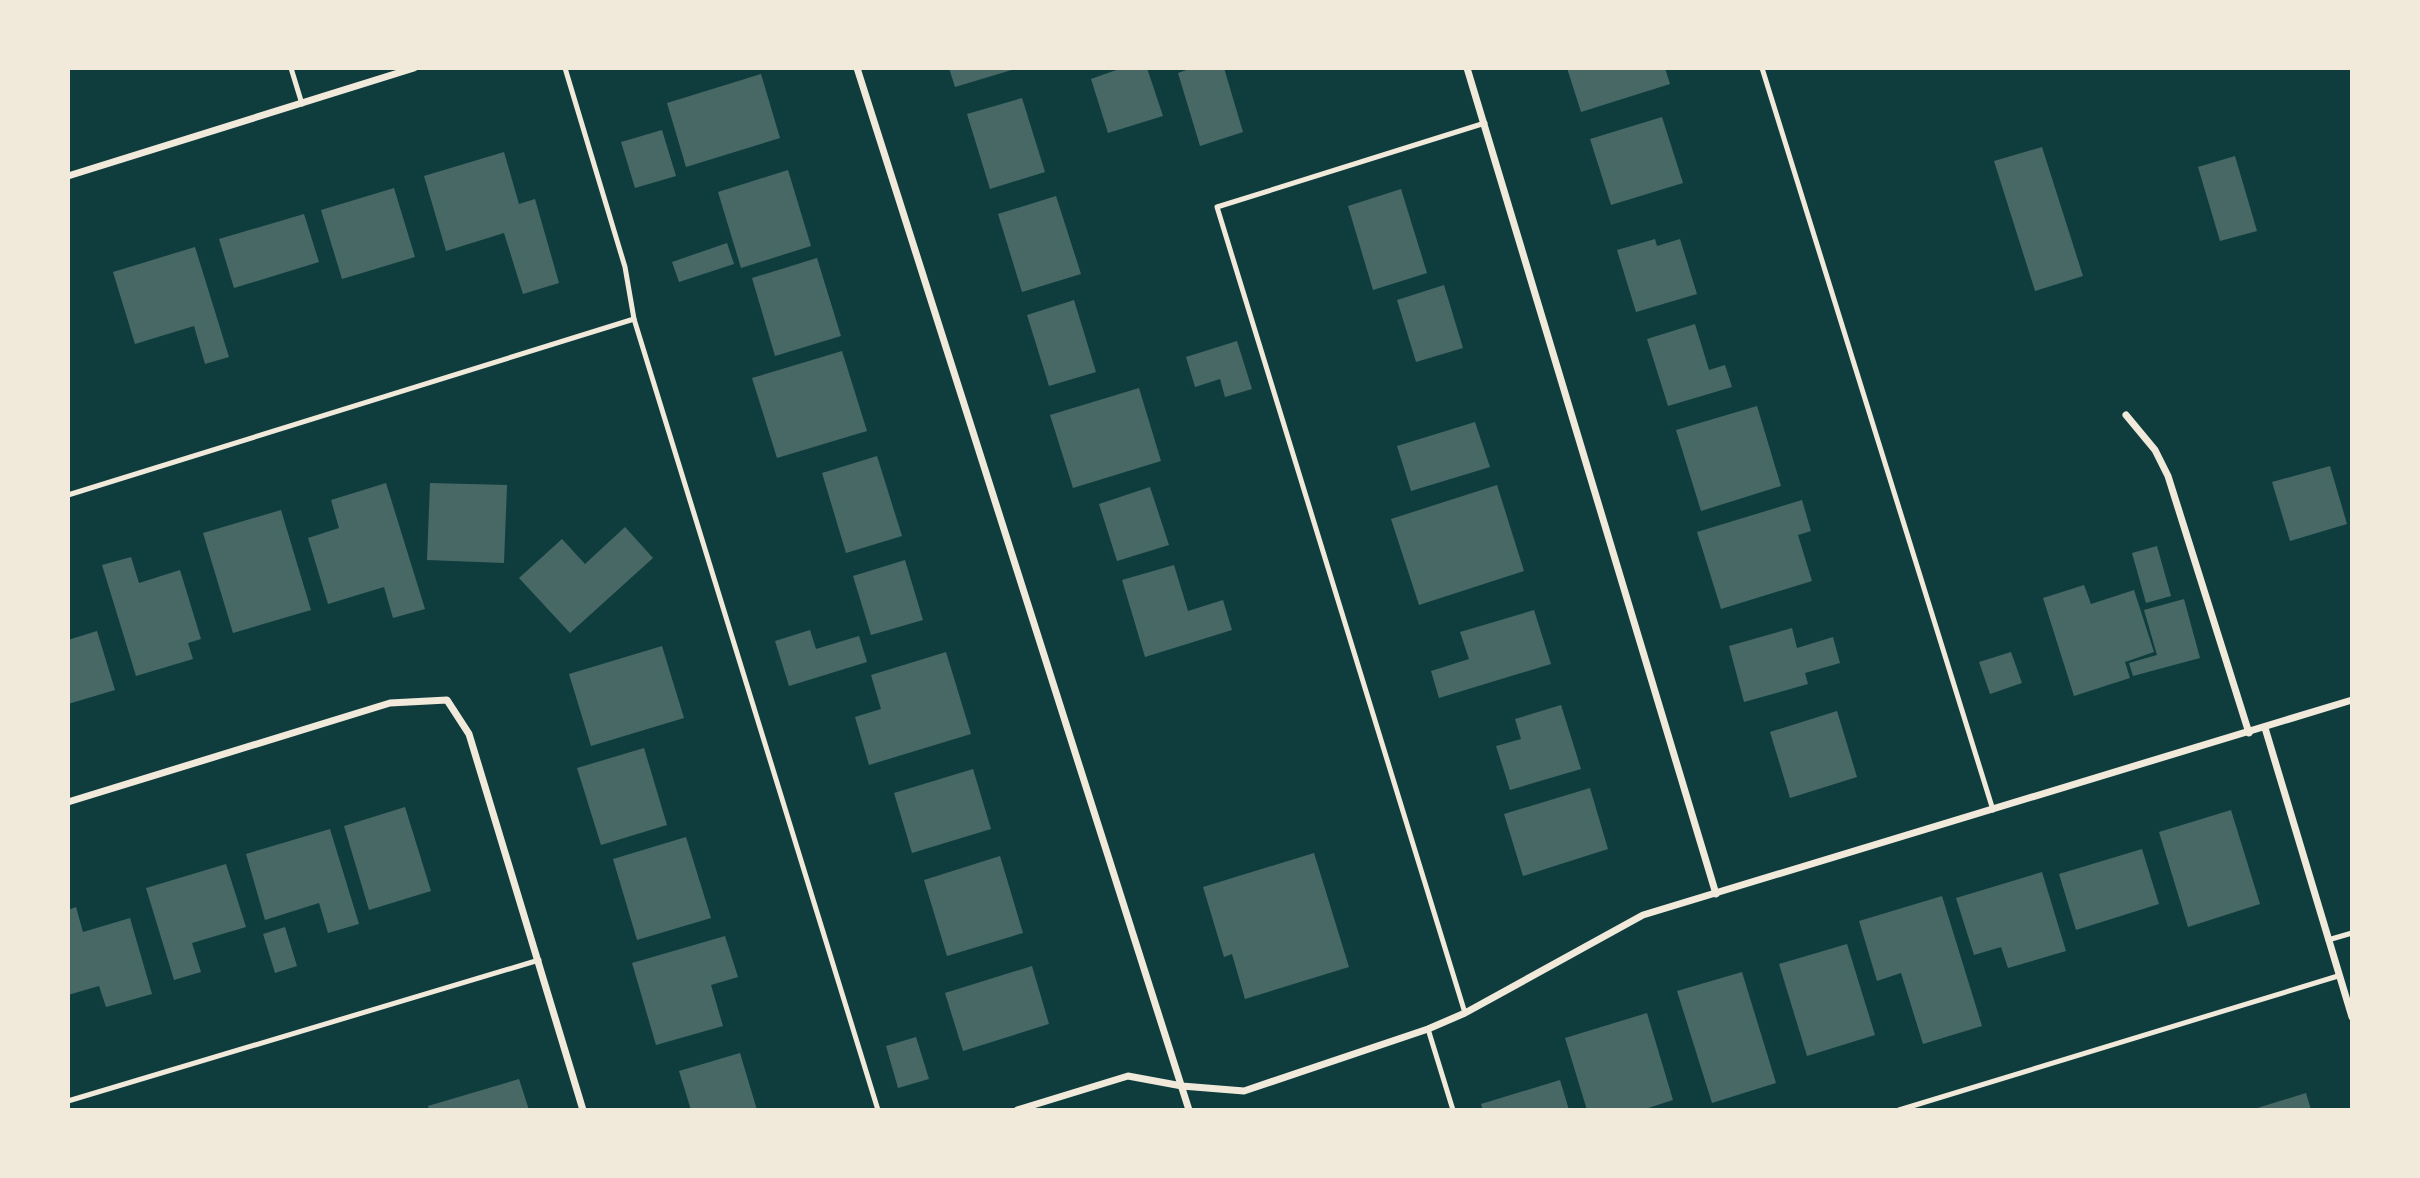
<svg xmlns="http://www.w3.org/2000/svg" width="2420" height="1178" viewBox="0 0 2420 1178" font-family="'Source Sans 3',sans-serif">
<rect width="100%" height="100%" fill="#0f3d3e"/>
<!-- building -->
<g fill="#486865">
<path d="M949 68H1015V69L955 87Z"/>
<path d="M1122 68H1147L1163 116 1108 133 1091 79Z"/>
<path d="M1192 68H1224L1243 132 1200 146 1178 73Z"/>
<path d="M1567 68H1665L1670 84 1581 112Z"/>
<path d="M761 74 780 138 686 167 667 103Z"/>
<path d="M1022 98 1045 172 990 189 967 114Z"/>
<path d="M1662 117 1683 183 1611 205 1590 139Z"/>
<path d="M662 130 676 176 635 188 621 142Z"/>
<path d="M2042 147 2083 276 2035 291 1994 161Z"/>
<path d="M504 152 519 204 535 199 559 283 523 294 504 233 446 251 424 176Z"/>
<path d="M2235 156 2257 231 2220 241 2198 167Z"/>
<path d="M788 170 811 246 741 268 718 192Z"/>
<path d="M394 188 415 257 342 279 321 210Z"/>
<path d="M1401 189 1427 273 1373 290 1348 206Z"/>
<path d="M1056 196 1081 274 1022 292 998 214Z"/>
<path d="M304 214 319 262 234 288 219 239Z"/>
<path d="M1655 239 1657 246 1680 239 1697 294 1636 312 1617 250Z"/>
<path d="M727 243 734 264 679 282 672 262Z"/>
<path d="M195 247 229 357 205 364 194 326 135 344 113 272Z"/>
<path d="M817 258 841 336 775 356 752 278Z"/>
<path d="M1444 285 1463 348 1416 362 1397 300Z"/>
<path d="M1074 300 1096 372 1049 386 1027 315Z"/>
<path d="M1695 324 1709 370 1725 365 1732 387 1668 406 1647 339Z"/>
<path d="M1237 341 1252 389 1225 397 1220 379 1195 387 1186 357Z"/>
<path d="M842 351 867 431 777 458 752 378Z"/>
<path d="M1139 388 1161 461 1073 488 1050 415Z"/>
<path d="M1757 406 1781 486 1701 511 1676 430Z"/>
<path d="M1475 422 1490 467 1411 491 1397 446Z"/>
<path d="M877 456 902 536 846 553 822 473Z"/>
<path d="M2330 466 2347 524 2290 541 2272 482Z"/>
<path d="M386 483 425 609 393 618 384 587 328 604 308 538 339 528 331 500Z"/>
<path d="M430 483 507 485 504 563 427 560Z"/>
<path d="M1497 485 1524 571 1419 605 1391 519Z"/>
<path d="M1150 487 1169 545 1117 561 1099 504Z"/>
<path d="M1802 500 1811 531 1798 535 1812 581 1721 609 1697 532Z"/>
<path d="M281 510 311 610 233 633 203 533Z"/>
<path d="M625 527 653 558 570 633 519 578 562 539 585 564Z"/>
<path d="M2157 546 2171 596 2146 603 2132 553Z"/>
<path d="M131 557 139 583 180 570 201 639 188 643 193 659 136 676 102 565Z"/>
<path d="M905 560 923 620 871 635 853 576Z"/>
<path d="M1174 565 1188 611 1223 600 1232 630 1145 657 1122 580Z"/>
<path d="M2084 585 2091 604 2134 590 2154 652 2125 662 2130 678 2074 696 2043 598Z"/>
<path d="M2184 599 2200 658 2133 676 2129 663 2157 655 2144 610Z"/>
<path d="M1534 610 1551 664 1439 698 1431 671 1469 659 1460 632Z"/>
<path d="M1792 628 1797 648 1833 637 1840 663 1805 673 1808 684 1744 702 1729 646Z"/>
<path d="M810 630 816 649 859 636 867 662 789 686 775 641Z"/>
<path d="M97 631 115 690 68 704V640Z"/>
<path d="M662 646 684 718 591 746 569 674Z"/>
<path d="M946 652 971 734 869 765 855 717 881 709 871 675Z"/>
<path d="M2011 652 2022 683 1990 694 1979 662Z"/>
<path d="M1561 705 1581 769 1510 790 1496 746 1521 739 1515 719Z"/>
<path d="M1837 711 1857 777 1790 798 1770 732Z"/>
<path d="M644 748 667 825 601 845 577 768Z"/>
<path d="M973 769 991 829 912 853 894 793Z"/>
<path d="M1590 788 1608 849 1523 876 1504 814Z"/>
<path d="M405 807 431 891 369 910 344 826Z"/>
<path d="M2231 810 2260 904 2188 927 2159 832Z"/>
<path d="M330 829 359 924 328 933 319 903 265 920 246 854Z"/>
<path d="M686 837 711 918 637 940 613 859Z"/>
<path d="M2142 849 2159 904 2076 930 2059 874Z"/>
<path d="M1314 853 1349 967 1245 999 1232 954 1224 957 1203 887Z"/>
<path d="M1000 856 1023 933 947 956 924 880Z"/>
<path d="M226 864 246 927 192 943 201 972 174 980 146 888Z"/>
<path d="M2042 872 2066 951 2008 968 2001 947 1974 955 1956 898Z"/>
<path d="M1942 896 1982 1026 1923 1044 1901 973 1877 981 1859 921Z"/>
<path d="M76 907 83 932 130 918 152 994 106 1007 99 986 68 995V910Z"/>
<path d="M285 927 297 966 275 973 263 934Z"/>
<path d="M725 936 738 977 711 985 723 1026 656 1045 632 963Z"/>
<path d="M1847 944 1875 1035 1807 1056 1779 964Z"/>
<path d="M1032 966 1049 1024 963 1051 945 993Z"/>
<path d="M1742 972 1776 1083 1712 1103 1677 991Z"/>
<path d="M1647 1013 1673 1100 1642 1110H1587L1565 1038Z"/>
<path d="M916 1037 929 1079 898 1088 886 1046Z"/>
<path d="M740 1053 757 1110H691L679 1071Z"/>
<path d="M519 1079 529 1110H429L428 1106Z"/>
<path d="M1560 1080 1569 1110H1483L1481 1104Z"/>
<path d="M2306 1093 2311 1110H2254V1109Z"/>
</g>
<g fill="none" stroke-linecap="round" stroke-linejoin="round">
<!-- service -->
<g stroke="#f1e9da" stroke-width="5">
<path d="M291 68 302 104"/>
<path d="M565 68 625 267 634 319 878 1110"/>
<path d="M1762 68 1993 810"/>
<path d="M68 495 634 319"/>
<path d="M2328 940 2352 933"/>
<path d="M1465 1013 1217 207 1485 123"/>
<path d="M1428 1029 1453 1110"/>
<path d="M68 1101 539 960"/>
<path d="M1899 1110 2338 976"/>
</g>
<!-- minor -->
<g stroke="#f1e9da" stroke-width="7">
<path d="M857 68 1189 1110"/>
<path d="M1467 68 1716 894"/>
<path d="M68 176 414 68"/>
<path d="M2126 415 2155 450 2168 476 2249 733"/>
<path d="M2265 728 2352 1017"/>
<path d="M68 802 390 703 447 700 469 734 583 1110"/>
<path d="M1017 1110 1128 1076 1182 1086 1244 1091 1428 1029 1465 1013 1643 915 2352 700"/>
</g>
</g>
<!-- border -->
<rect width="2420" height="1178" fill="none" stroke="#f1e9da" stroke-width="140"/>
</svg>
